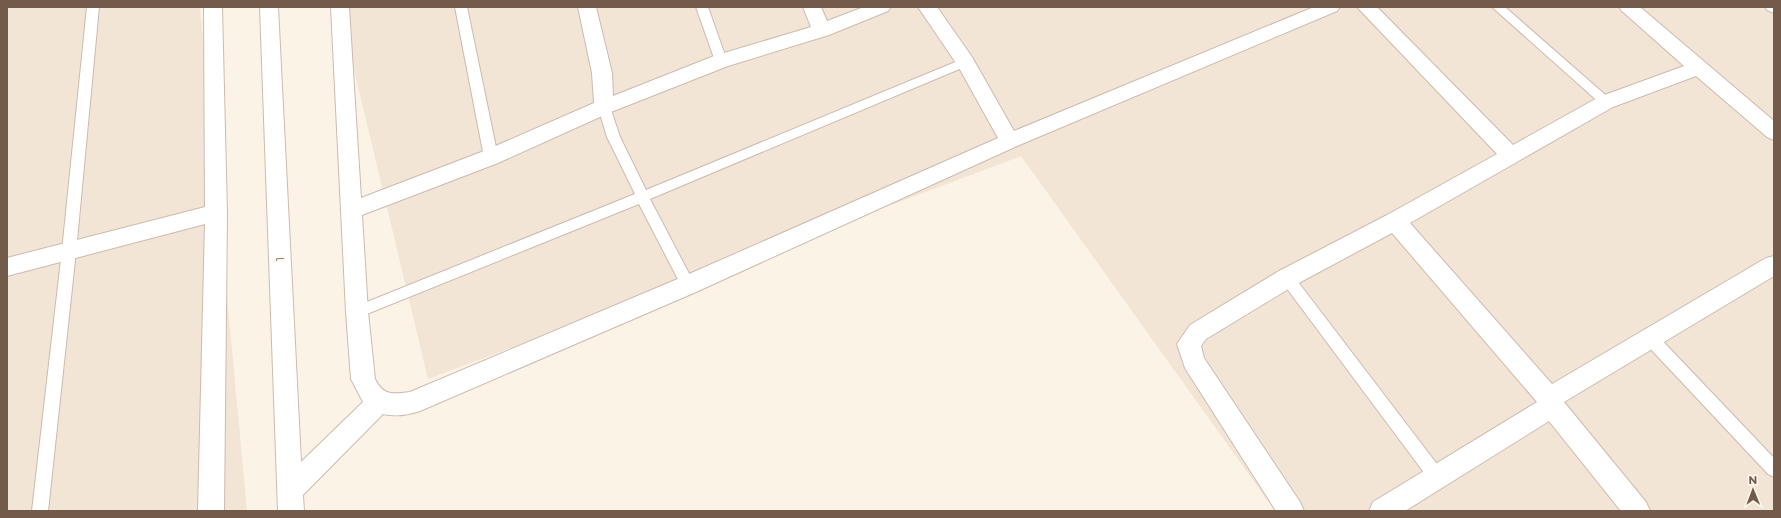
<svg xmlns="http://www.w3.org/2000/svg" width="1781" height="518" viewBox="0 0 1781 518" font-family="Montserrat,sans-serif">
<rect width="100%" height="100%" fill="#fbf3e6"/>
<!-- residential -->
<g fill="#f2e5d5">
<path d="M7 7H200L247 511H7Z"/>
<path d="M339 7H1774V511H1275L1021 156 428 379Z"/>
</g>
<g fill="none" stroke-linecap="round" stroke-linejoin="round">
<defs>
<g id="service">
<path d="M87 7H99L76 251 48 511H32L62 251Z"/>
<path d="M455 7H467L498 157 496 161 491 162 486 161 484 157Z"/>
<path d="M696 7H708L727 61 725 64 721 65 717 64 715 61Z"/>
<path d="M1492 7H1505L1610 99 1612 102 1610 105 1606 107 1602 105Z"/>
<path d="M1765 7H1774V13L1767 10Z"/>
<path d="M965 58 969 59 971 62 969 65 650 199 695 285 693 289 688 291 683 289 639 204 362 316 357 318 352 316 350 312 352 308 635 194 607 137 598 107 600 104 604 102 608 104 610 107 620 137 646 190Z"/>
<path d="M1287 272 1292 274 1443 472 1445 477 1443 482 1437 485 1431 482 1282 282 1280 278 1282 274Z"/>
<path d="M1650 332 1655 333 1774 458V477L1768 474 1645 343 1643 338 1645 333Z"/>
</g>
<g id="minor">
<path d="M204 7H222L227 213 224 511H198L205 224 7 276V258L205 207Z"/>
<path d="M260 7H278L301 462 363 402 351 379 346 312 331 7H349L361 198 484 151 594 103 592 73 578 7H596L612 73 613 96 714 56 811 27 803 7H821L827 21 864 7H891L888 11 829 35 728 66 611 112 498 163 362 215 368 312 375 379C383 396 393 394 410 392L680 278 998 138 958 66 918 7H937L972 57 1014 131 1314 7H1340L1337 11 1017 146 696 292 420 411C408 415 396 417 383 414L303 495 304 511H278Z"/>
<path d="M1357 7H1377L1513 145 1599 97 1684 66 1622 11 1619 7H1640L1774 121V140L1767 137 1696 76 1613 107 1410 223 1552 384 1766 258 1774 256V276L1564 402 1646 502 1650 511H1621L1549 421 1405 511H1369L1373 502 1537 402 1392 233 1295 285 1206 339 1201 346 1204 358 1300 502 1304 511H1276L1185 368 1177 344 1190 325 1279 271 1387 215 1497 154Z"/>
</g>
</defs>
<!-- service casing -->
<use href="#service" stroke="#ccbbad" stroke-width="2"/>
<!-- minor casing -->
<use href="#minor" stroke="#ccbbad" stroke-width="2"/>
<!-- service -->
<use href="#service" fill="#fff" fill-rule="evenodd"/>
<!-- minor -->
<use href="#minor" fill="#fff" fill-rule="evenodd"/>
</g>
<g text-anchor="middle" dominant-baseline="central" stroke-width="3.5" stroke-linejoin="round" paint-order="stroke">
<!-- street labels -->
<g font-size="11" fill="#735b4c" stroke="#fef7ec">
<text transform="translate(280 259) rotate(-93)">1</text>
</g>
</g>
<!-- border -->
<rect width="1781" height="518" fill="none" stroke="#735b4c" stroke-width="16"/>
<!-- north arrow -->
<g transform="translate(1753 490) rotate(359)" stroke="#fef7ec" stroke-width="3" paint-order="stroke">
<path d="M0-3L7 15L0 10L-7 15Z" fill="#735b4c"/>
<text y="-6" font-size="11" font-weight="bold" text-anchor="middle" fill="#735b4c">N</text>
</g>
</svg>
